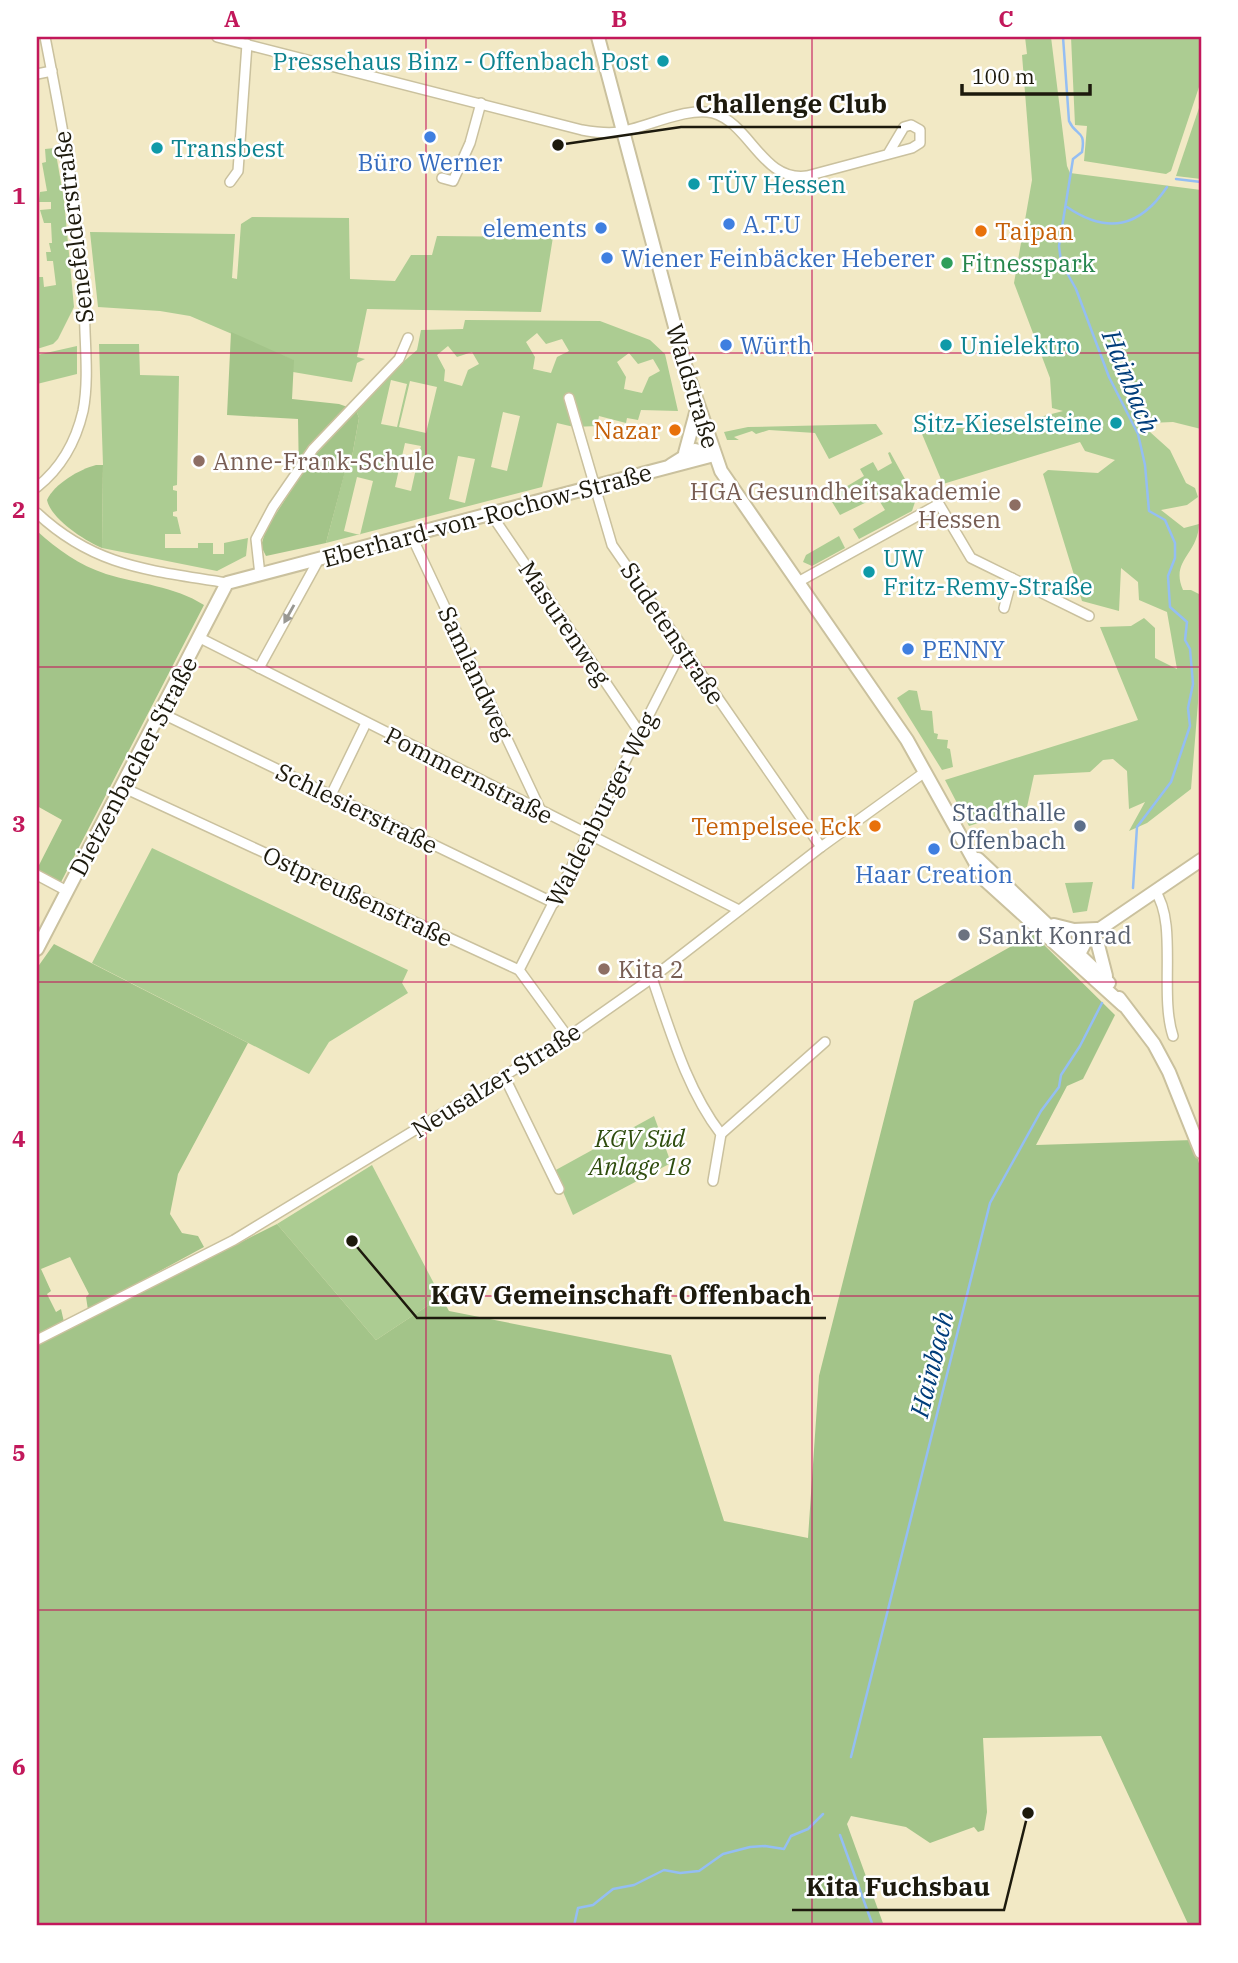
<svg xmlns="http://www.w3.org/2000/svg" width="1238" height="1963" viewBox="0 0 1238 1963" font-family="'IBM Plex Serif',serif">
<rect width="100%" height="100%" fill="#f2e9c5"/>
<!-- green -->
<g fill="#accc92" fill-rule="evenodd">
<path d="M1025 37H1051L1067 166 1070 173 1201 190V429L1173 422 1149 423 1150 432 1170 450 1186 483 1195 488 1198 497 1187 505 1161 510 1184 528 1199 524C1198 555 1170 560 1183 590H1191L1199 594 1198 703 1191 789 1147 823 1129 831 1145 802 1129 809 1127 771 1113 759 1103 760 1090 772 1034 775 1027 807 969 826 945 780 1138 720 1100 627 1131 626 1144 618 1155 628V658L1177 669 1167 612 1139 600 1138 582 1121 568 1119 611 1082 601 1043 474 1048 470 1098 473 1115 460 1085 451 1080 442 943 484 919 427 994 429 1063 411 1052 408 1050 378 1014 283 1032 180 1022 55 1027 54Z"/>
<path d="M1071 37H1201V81L1171 171 1166 174 1084 161 1087 126 1075 125Z"/>
<path d="M1201 102V179L1176 176Z"/>
<path d="M55 148 64 200 74 307 58 339 53 344 37 349V277H43L44 287 56 285 53 261H47L46 252H51L49 243H52L51 223H44L40 210 51 209V202H39L40 192 47 191 42 163 46 162 45 149Z"/>
<path d="M252 217 349 218 350 279 395 281 411 255H432L437 236 553 237 541 312 367 309 357 357 365 359 357 363 352 382 293 372V360L190 316 160 311 98 307 90 232 235 234 232 278 237 279 241 224Z"/>
<path d="M465 320 600 321 650 340 665 354 678 411 641 410 638 420 627 418 626 423 599 416 597 426 574 427 557 423 542 487 326 543 346 467 350 468 359 418 356 410 389 374 417 350 421 330 463 329ZM537 333 546 344 562 339 569 351 557 357 551 373 533 369 535 357 526 342ZM448 346 457 357 472 352 479 364 468 370 462 386 444 381 445 370 437 355ZM629 353 638 364 653 359 660 371 649 377 642 393 624 389 626 377 617 362ZM391 380 407 384 397 427 381 424ZM410 381 437 387 426 433 399 427ZM503 412 520 416 507 471 491 467ZM405 443 421 446 411 491 395 487ZM458 456 475 459 465 503 449 499ZM357 477 373 481 360 535 344 531Z"/>
<path d="M99 344H139L140 375 179 376 177 485 173 486V490L177 491V511L173 512V516L177 517 181 534H165V548H198V543H213V554H224V543L248 538 246 556 217 571 102 548 103 465Z"/>
<path d="M77 346V374L37 384V355Z"/>
<path d="M876 424 883 434 829 459 815 433 769 430 756 434 752 431 734 437 739 440H727L724 432 748 427Z"/>
<path d="M890 452 916 499 912 511 859 539 853 529 885 510 877 497 840 515 829 497 864 476 860 469 873 462 878 471 892 463 888 453Z"/>
<path d="M839 536 845 548 812 566 803 562 806 555Z"/>
<path d="M909 690 917 691 921 710 932 711 934 733 938 734 937 739 948 740 947 748 950 749 953 767 942 770 897 698Z"/>
<path d="M152 848 408 970 402 983 408 993 329 1042 309 1074 92 963Z"/>
<path d="M1093 882 1087 911 1073 913 1065 883Z"/>
<path d="M654 1116 671 1163 573 1215 554 1171Z"/>
<path d="M372 1165 441 1297 376 1340 277 1224Z"/>
</g>
<!-- forest -->
<g fill="#a3c489">
<path d="M231 332 294 360 292 399 339 404 356 410 359 418 350 468H346L326 543 266 556 261 546 266 529 299 478 298 419 227 415Z"/>
<path d="M96 465H103L102 548C85 541 51 519 47 500 54 484 80 469 96 465Z"/>
<path d="M37 531C58 550 79 565 106 574 139 584 174 586 204 605L61 882 37 869 62 820 37 806Z"/>
<path d="M1033 934 1115 1015 1083 1079 1067 1086 1036 1145 1193 1140 1201 1171V1926H1189L1101 1736 983 1738 987 1812 984 1830 978 1832 974 1827 930 1843 906 1827 851 1816 847 1824 884 1926H37V1345L277 1224 376 1340 441 1297 449 1311 671 1355 724 1521 808 1538 819 1376 914 1001Z"/>
<path d="M54 944 248 1043 178 1174 170 1214 182 1233 198 1236 204 1247 88 1310 86 1297 89 1294 70 1257 41 1269 51 1291 47 1294 56 1312 61 1309 64 1322 37 1337V968Z"/>
</g>
<g fill="none" stroke-linecap="round" stroke-linejoin="round">
<!-- stream -->
<g stroke="#94bef3" stroke-width="2.5">
<path d="M1063 37 1069 121C1076 137 1086 129 1082 152L1073 159 1059 246 1061 262 1076 289 1109 377 1138 434 1145 465 1149 511 1165 520 1175 543V558L1168 576 1170 607 1187 622 1185 640 1190 649 1193 684 1188 708 1190 726 1171 782 1137 827 1133 888"/>
<path d="M1176 179 1201 182"/>
<path d="M1067 207C1108 235 1140 227 1167 187"/>
<path d="M851 1757 990 1203 1041 1111 1059 1087 1061 1075 1080 1046 1102 1003"/>
<path d="M840 1835 873 1926"/>
<path d="M574 1926 578 1908 593 1905 613 1889 634 1885 664 1870 680 1873 699 1871 723 1854 750 1847 765 1846 784 1849 791 1836 808 1829 823 1814"/>
</g>
<defs>
<g id="street">
<path d="M217 37 582 130C594 132 606 134 619 132 645 128 688 106 713 113 751 124 762 182 807 176L912 148 920 143V130L911 125 904 127 888 154"/>
<path d="M37 74 52 71"/>
<path d="M442 178 453 181 470 143 481 103"/>
<path d="M230 182 238 171 247 44"/>
<path d="M569 398 612 545 821 847"/>
<path d="M37 487C61 468 76 441 83 411 88 386 86 357 85 332 83 232 64 134 45 37"/>
<path d="M37 513C96 568 151 570 227 583"/>
<path d="M491 514 640 733"/>
<path d="M411 535 541 811"/>
<path d="M260 575 256 539 273 507 313 449 399 359 408 338"/>
<path d="M798 582 939 504 971 558 1089 616"/>
<path d="M1004 608 1012 578"/>
<path d="M200 638 739 910"/>
<path d="M259 668 319 559"/>
<path d="M161 713 554 903"/>
<path d="M122 787 519 970 568 1037"/>
<path d="M331 795 366 723"/>
<path d="M37 875 67 891"/>
<path d="M1155 891C1178 923 1159 994 1173 1036"/>
<path d="M519 970 683 648"/>
<path d="M652 978C670 1030 687 1090 721 1134L713 1181"/>
<path d="M504 1076 559 1189"/>
<path d="M721 1134 825 1042"/>
<path d="M37 1340 234 1240 568 1037 652 978 821 847 925 772"/>
</g>
<g id="secondary">
<path d="M598 37 687 372 721 471 907 740 985 880 1123 1005"/>
<path d="M685 453 697 409"/>
<path d="M671 465 695 450 714 455"/>
<path d="M978 859 1109 983"/>
<path d="M1054 925 1074 930 1097 929"/>
<path d="M1097 941 1106 976"/>
<path d="M37 949 227 583 714 455"/>
<path d="M1078 956 1088 937 1201 860"/>
<path d="M1119 998 1154 1044 1169 1072 1201 1152"/>
</g>
</defs>
<!-- street casing -->
<use href="#street" stroke="#cac19e" stroke-width="12"/>
<!-- secondary casing -->
<use href="#secondary" stroke="#cac19e" stroke-width="16"/>
<!-- street -->
<use href="#street" stroke="#fff" stroke-width="9"/>
<!-- secondary -->
<use href="#secondary" stroke="#fff" stroke-width="12"/>
</g>
<!-- one-way arrows -->
<defs><path id="oneway-solid" d="M-6-.8H1V-3.2L6.5 0L1 3.2V.8H-6Z" transform="scale(1.75)"/></defs>
<use fill="#999892" href="#oneway-solid" transform="translate(289 614) rotate(119)"/>
<!-- grid -->
<path fill="none" stroke="#c2185b" stroke-width="2" stroke-opacity="0.55" d="M426 37V1926M812 37V1926M37 353H1201M37 667H1201M37 982H1201M37 1296H1201M37 1610H1201"/>
<!-- markers -->
<g fill="#0f9aa8" stroke="#fff" stroke-width="2.5">
<circle cx="663" cy="61" r="7"/>
<circle cx="157" cy="148" r="7"/>
<circle cx="694" cy="184" r="7"/>
<circle cx="946" cy="345" r="7"/>
<circle cx="1116" cy="423" r="7"/>
<circle cx="869" cy="572" r="7"/>
</g>
<g fill="#3f7fe0" stroke="#fff" stroke-width="2.5">
<circle cx="430" cy="137" r="7"/>
<circle cx="729" cy="224" r="7"/>
<circle cx="601" cy="228" r="7"/>
<circle cx="607" cy="258" r="7"/>
<circle cx="726" cy="345" r="7"/>
<circle cx="908" cy="649" r="7"/>
<circle cx="934" cy="849" r="7"/>
</g>
<g fill="#e8710a" stroke="#fff" stroke-width="2.5">
<circle cx="981" cy="231" r="7"/>
<circle cx="675" cy="430" r="7"/>
<circle cx="875" cy="826" r="7"/>
</g>
<circle fill="#2e9e5b" stroke="#fff" stroke-width="2.5" cx="947" cy="263" r="7"/>
<g fill="#8d6e63" stroke="#fff" stroke-width="2.5">
<circle cx="199" cy="461" r="7"/>
<circle cx="1015" cy="505" r="7"/>
<circle cx="604" cy="969" r="7"/>
</g>
<circle fill="#5c6f8a" stroke="#fff" stroke-width="2.5" cx="1080" cy="826" r="7"/>
<circle fill="#6b7280" stroke="#fff" stroke-width="2.5" cx="964" cy="935" r="7"/>
<g text-anchor="middle" dominant-baseline="central" stroke-width="5" stroke-linejoin="round" paint-order="stroke">
<!-- culture labels -->
<g font-size="24" fill="#0d838f" stroke="#fff" text-anchor="start">
<text x="649" y="61" text-anchor="end">Pressehaus Binz - Offenbach Post</text>
<text x="171" y="148">Transbest</text>
<text x="708" y="184">TÜV Hessen</text>
<text x="960" y="345">Unielektro</text>
<text x="1102" y="423" text-anchor="end">Sitz-Kieselsteine</text>
<text x="883" y="558">UW<tspan x="883" dy="28">Fritz-Remy-Straße</tspan></text>
</g>
<!-- shop labels -->
<g font-size="24" fill="#366cbe" stroke="#fff" text-anchor="start">
<text x="430" y="162" text-anchor="middle">Büro Werner</text>
<text x="743" y="224">A.T.U</text>
<text x="587" y="228" text-anchor="end">elements</text>
<text x="621" y="258">Wiener Feinbäcker Heberer</text>
<text x="740" y="345">Würth</text>
<text x="922" y="649">PENNY</text>
<text x="934" y="874" text-anchor="middle">Haar Creation</text>
</g>
<!-- street labels -->
<g font-size="24" fill="#1d1a0d" stroke="#fff">
<text transform="translate(73 227) rotate(-97)">Senefelderstraße</text>
<text transform="translate(693 386) rotate(73)">Waldstraße</text>
<text transform="translate(487 515) rotate(-15)">Eberhard-von-Rochow-Straße</text>
<text transform="translate(565 623) rotate(56)">Masurenweg</text>
<text transform="translate(673 633) rotate(56)">Sudetenstraße</text>
<text transform="translate(476 673) rotate(65)">Samlandweg</text>
<text transform="translate(133 766) rotate(-62)">Dietzenbacher Straße</text>
<text transform="translate(469 775) rotate(27)">Pommernstraße</text>
<text transform="translate(357 808) rotate(26)">Schlesierstraße</text>
<text transform="translate(601 809) rotate(-63)">Waldenburger Weg</text>
<text transform="translate(358 896) rotate(25)">Ostpreußenstraße</text>
<text transform="translate(496 1080) rotate(-32)">Neusalzer Straße</text>
</g>
<!-- food labels -->
<g font-size="24" fill="#c56008" stroke="#fff" text-anchor="end">
<text x="995" y="231" text-anchor="start">Taipan</text>
<text x="661" y="430">Nazar</text>
<text x="861" y="826">Tempelsee Eck</text>
</g>
<!-- leisure labels -->
<g font-size="24" fill="#27864d" stroke="#fff" text-anchor="start">
<text x="961" y="263">Fitnesspark</text>
</g>
<!-- education labels -->
<g font-size="24" fill="#785e54" stroke="#fff" text-anchor="start">
<text x="213" y="461">Anne-Frank-Schule</text>
<text x="1001" y="491" text-anchor="end">HGA Gesundheitsakademie<tspan x="1001" dy="28">Hessen</tspan></text>
<text x="618" y="969">Kita 2</text>
</g>
<!-- service labels -->
<g font-size="24" fill="#4e5e75" stroke="#fff" text-anchor="end">
<text x="1066" y="812">Stadthalle<tspan x="1066" dy="28">Offenbach</tspan></text>
</g>
<!-- worship labels -->
<g font-size="24" fill="#5b616d" stroke="#fff" text-anchor="start">
<text x="978" y="935">Sankt Konrad</text>
</g>
<!-- park labels -->
<g font-size="24" font-style="italic" fill="#2f4d0e" stroke="#fff">
<text x="640" y="1138">KGV Süd<tspan x="640" dy="28">Anlage 18</tspan></text>
</g>
<!-- water labels -->
<g font-size="26" font-style="italic" fill="#003d7a" stroke="#fff">
<text transform="translate(1131 381) rotate(68)">Hainbach</text>
<text transform="translate(931 1364) rotate(-76)">Hainbach</text>
</g>
</g>
<!-- callouts -->
<path fill="none" stroke="#1d1a0d" stroke-width="2.5" d="M558 145L681 127H901M352 1241L417 1318H826M1028 1813L1004 1910H792"/>
<g fill="#1d1a0d" stroke="#fff" stroke-width="2.5">
<circle cx="558" cy="145" r="7"/>
<circle cx="352" cy="1241" r="7"/>
<circle cx="1028" cy="1813" r="7"/>
</g>
<g font-size="26" text-anchor="middle" font-weight="bold" fill="#1d1a0d" stroke="#fff" stroke-width="5" stroke-linejoin="round" paint-order="stroke">
<text x="791" y="113">Challenge Club</text>
<text x="621" y="1304">KGV Gemeinschaft Offenbach</text>
<text x="898" y="1896">Kita Fuchsbau</text>
</g>
<!-- border -->
<rect width="1238" height="1963" fill="none" stroke="#ffffff" stroke-width="77"/>
<!-- scale -->
<path d="M962 84v10h128v-10" fill="none" stroke="#1d1a0d" stroke-width="3.5"/>
<text x="972" y="84" font-size="21" fill="#1d1a0d" stroke="#ffffff" stroke-width="5" paint-order="stroke">100 m</text>
<rect x="38" y="38" width="1162" height="1886" fill="none" stroke="#c2185b" stroke-width="2.5"/>
<g font-size="23" text-anchor="middle" font-weight="bold" fill="#c2185b">
<text x="232" y="27">A</text>
<text x="619" y="27">B</text>
<text x="1006" y="27">C</text>
<text x="19" y="204">1</text>
<text x="19" y="518">2</text>
<text x="19" y="832">3</text>
<text x="19" y="1147">4</text>
<text x="19" y="1461">5</text>
<text x="19" y="1775">6</text>
</g>
</svg>
